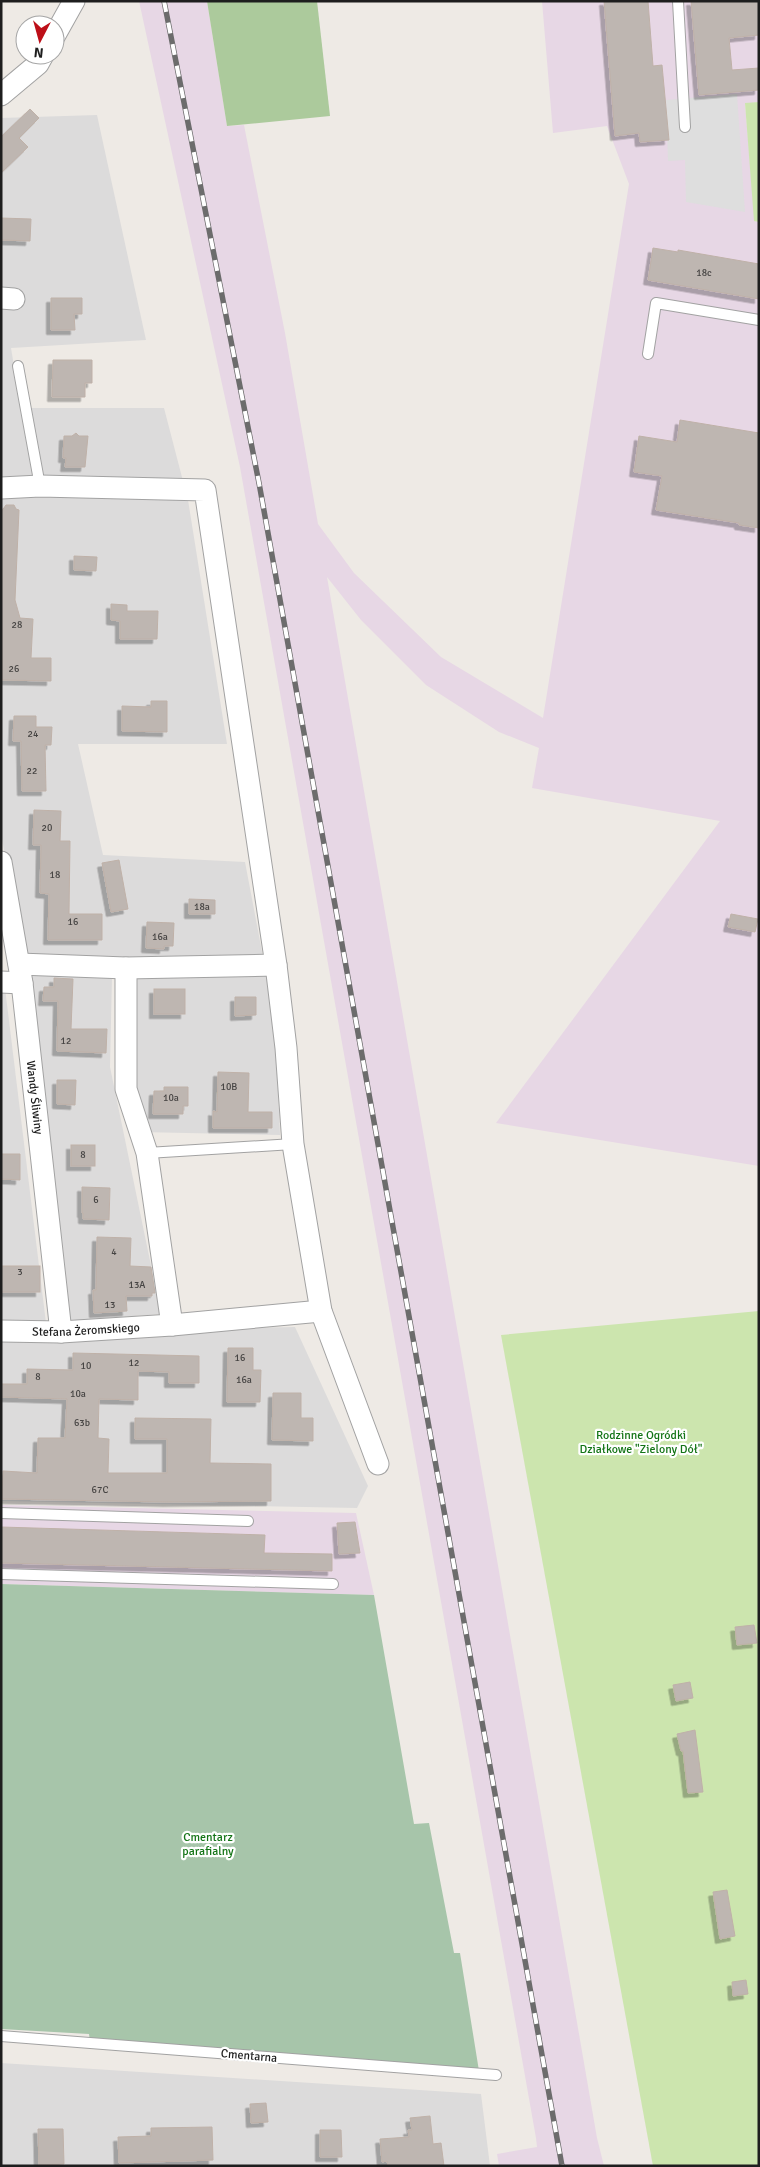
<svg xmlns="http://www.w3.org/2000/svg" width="760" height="2167" viewBox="0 0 760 2167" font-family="Signika,sans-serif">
<defs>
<filter id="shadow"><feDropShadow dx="-4.5" dy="4.5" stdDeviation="0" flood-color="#0004"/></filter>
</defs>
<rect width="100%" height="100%" fill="#eeeae5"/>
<!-- residential -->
<g fill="#dcdbdb">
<path d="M97 115 146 340 11 348 21 408H164L184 485 1 484V118Z"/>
<path d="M28 492 188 500 227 744H78L103 855 245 862 263 957 119 960 22 954 1 833V493Z"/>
<path d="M24 972 112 976 110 1067 161 1314 68 1321Z"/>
<path d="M268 973 275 1021 280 1135 140 1132 128 977Z"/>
<path d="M1 987 5 988 46 1323 1 1322Z"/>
<path d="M295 1327 368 1486 357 1508 1 1501V1332Z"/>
<path d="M1 2063 481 2094 490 2166H1Z"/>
</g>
<!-- industrial -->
<g fill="#e7d7e5">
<path d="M139 1H207L227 126 244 125 285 333 318 524 354 573 441 657 543 718 629 184 607 126 553 133 542 1H759V102L745 104 755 221 759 222V1166L496 1123 720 821 532 788 539 748 499 732 426 685 361 620 327 577 597 2138 604 2166H499L497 2154 537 2147 536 2138 240 467Z"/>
<path d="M1 1505 356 1513 374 1595 1 1584Z"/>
</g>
<!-- grass -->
<g fill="#cce5ae">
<path d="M759 102V222L754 221 745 103Z"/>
<path d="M759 1311V2166H653L501 1335Z"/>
</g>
<!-- forest -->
<path fill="#acca9c" d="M207 1H317L330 116 227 126Z"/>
<!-- cemetery -->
<path fill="#a7c5aa" d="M1 1584 374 1595 414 1824 429 1823 454 1953H460L479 2071 90 2042 89 2034 1 2029Z"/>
<!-- parking -->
<path fill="#dedede" d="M737 94 745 212 686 202 685 160 668 161 666 100Z"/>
<!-- building -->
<g fill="#beb6b1" stroke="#bfb1a8" filter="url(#shadow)">
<path d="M604 1H648L653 66 662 65 669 140 640 142 639 133 615 136Z"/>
<path d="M691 1H759V35L729 38 732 70 759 68V90L699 95Z"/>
<path d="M30 109 39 118 19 138 28 147 1 173V137Z"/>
<path d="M1 218 31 219 30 241 1 240Z"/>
<path d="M653 248 678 252V250L759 264V299L648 280Z"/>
<path d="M51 298H82V314H74L75 330H51Z"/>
<path d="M53 360H92V383H85V397H52Z"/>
<path d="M680 420 759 433V528L739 525V523L656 510 662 476 634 472 639 436 677 442Z"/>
<path d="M76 433 79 436H88L85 467H65L66 458H63L64 436H72Z"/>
<path d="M6 505H14L16 509 19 510 15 600 20 618 33 619 31 658H51V681L2 680 1 512Z"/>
<path d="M74 556 97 557 96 571 74 570Z"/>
<path d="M111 604 127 605V611H158L157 639H120V621L111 620Z"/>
<path d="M151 701H167V732L122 731V706L151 707Z"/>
<path d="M14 716H36V727H52L51 745H45L46 791H22L21 741H13Z"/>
<path d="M34 810 61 811 60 841H70L69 914H102V940H48L49 894 40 893 41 845H33Z"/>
<path d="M119 860 128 909 111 912 102 863Z"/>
<path d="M189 899 215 900V914H189Z"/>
<path d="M731 914 758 919 755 932 728 927Z"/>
<path d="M147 922 174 923 173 946H164V949L146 948Z"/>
<path d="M54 978 73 979 71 1029H107L106 1053 57 1051 58 1001H43L44 987H54Z"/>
<rect x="154" y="989" width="31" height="25"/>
<path d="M235 997H256V1015L235 1016Z"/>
<path d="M218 1072 249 1073 248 1112H272V1128H213V1111L217 1112Z"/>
<path d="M57 1080H76L75 1105 57 1104Z"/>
<path d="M164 1087H188V1106H183V1114H153L154 1091H164Z"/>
<rect x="71" y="1145" width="24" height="21"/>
<path d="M1 1154H20V1180L1 1179Z"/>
<path d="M82 1187 110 1188 109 1220 83 1219V1213H82Z"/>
<path d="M97 1237 131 1238 130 1266 151 1267 155 1293H152V1296H126L127 1311 94 1313 93 1290H96Z"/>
<rect x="1" y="1266" width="39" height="26"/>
<path d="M228 1348H253V1370H261L260 1402H227Z"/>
<path d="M73 1353 199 1356V1383H169V1372L138 1371V1400L99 1399 98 1438 109 1439 108 1473H167V1439H135V1418L211 1419 210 1463 271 1464V1501L167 1502 2 1499 3 1471 37 1473 38 1438H65L67 1399 1 1397V1384H27V1369L73 1370Z"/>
<path d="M273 1393H301V1418H313V1441L272 1440Z"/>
<path d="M355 1522 360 1553 339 1554 337 1523Z"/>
<path d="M1 1527 265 1535 264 1553 332 1554V1571L1 1563Z"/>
<path d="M754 1625 757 1643 737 1645 735 1627Z"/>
<path d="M690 1682 693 1698 676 1701 673 1685Z"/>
<path d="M695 1730 703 1792 688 1793 683 1751H681L677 1734Z"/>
<path d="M727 1890 735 1936 720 1939 713 1892Z"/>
<path d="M746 1980 748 1994 733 1996 732 1982Z"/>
<path d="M266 2103 268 2122 251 2123 250 2104Z"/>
<path d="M430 2116 433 2144 441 2143 444 2166H388L387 2161 382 2162 380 2139 409 2137 408 2130H412L410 2118Z"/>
<path d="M212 2127 213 2160 119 2163 118 2137 151 2136V2128Z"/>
<path d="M38 2129H63L64 2164 39 2165Z"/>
<path d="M320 2130H341L342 2157H320Z"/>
</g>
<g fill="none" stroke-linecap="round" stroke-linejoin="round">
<defs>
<g id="lane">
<path d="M678 1 685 127"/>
<path d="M648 354 656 303 759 320"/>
<path d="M18 366 40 486"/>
<path d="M147 1153 293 1144"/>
<path d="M1 1513 248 1521"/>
<path d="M1 1574 333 1584"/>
<path d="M1 2036 496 2075"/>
</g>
<g id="street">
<path d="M55 35 74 1"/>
<path d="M1 95 38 64 43 55"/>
<path d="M1 298 14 299"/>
<path d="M1 488 40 486 205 490 276 965 286 1048 293 1144 321 1311 378 1464"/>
<path id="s1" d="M1 862 22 983 61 1332"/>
<path d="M19 964 126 968 276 965"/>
<path d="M126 968V1089L147 1153 172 1325"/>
<path d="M1 982 22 983"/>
<path id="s2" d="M1 1331 61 1332 172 1325 321 1311"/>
</g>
</defs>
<!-- lane casing -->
<use href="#lane" stroke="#a2a2a2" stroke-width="12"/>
<!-- street casing -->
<use href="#street" stroke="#a2a2a2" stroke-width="23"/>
<!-- lane -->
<use href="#lane" stroke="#fff" stroke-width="10"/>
<!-- street -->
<use href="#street" stroke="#fff" stroke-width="21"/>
<defs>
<path id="rail" d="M164 1 259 483 562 2166"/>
</defs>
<!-- rail casing -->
<use href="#rail" stroke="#6c6c6c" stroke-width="5.5"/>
<!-- rail -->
<use href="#rail" stroke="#fff" stroke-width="4" stroke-dasharray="11" stroke-linecap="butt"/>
</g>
<g text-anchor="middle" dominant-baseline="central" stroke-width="4.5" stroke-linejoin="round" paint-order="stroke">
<!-- number labels -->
<g font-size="10" fill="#464443">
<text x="704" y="273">18c</text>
<text x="17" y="625">28</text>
<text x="14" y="669">26</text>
<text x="33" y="734">24</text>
<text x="32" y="771">22</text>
<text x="47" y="828">20</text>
<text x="55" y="875">18</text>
<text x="202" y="907">18a</text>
<text x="73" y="922">16</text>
<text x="160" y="937">16a</text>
<text x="66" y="1041">12</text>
<text x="229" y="1087">10B</text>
<text x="171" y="1098">10a</text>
<text x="83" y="1155">8</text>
<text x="96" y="1200">6</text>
<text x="114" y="1252">4</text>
<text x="20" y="1272">3</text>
<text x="137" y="1285">13A</text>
<text x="110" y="1305">13</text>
<text x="240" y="1358">16</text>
<text x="134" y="1363">12</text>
<text x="86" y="1366">10</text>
<text x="38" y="1377">8</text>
<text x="244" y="1380">16a</text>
<text x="78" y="1394">10a</text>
<text x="82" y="1423">63b</text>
<text x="100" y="1490">67C</text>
</g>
<!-- street labels -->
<g font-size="12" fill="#1e1e1e" stroke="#fff">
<text stroke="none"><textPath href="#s1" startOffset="238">Wandy Śliwiny</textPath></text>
<text stroke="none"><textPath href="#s2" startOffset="85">Stefana Żeromskiego</textPath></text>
<text transform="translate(249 2056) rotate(5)">Cmentarna</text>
</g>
<!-- park labels -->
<g font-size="12" fill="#137416" stroke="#fff">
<text x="641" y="1435">Rodzinne Ogródki<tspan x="641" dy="14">Działkowe "Zielony Dół"</tspan></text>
<text x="208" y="1837">Cmentarz<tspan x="208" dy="14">parafialny</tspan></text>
</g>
</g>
<!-- border -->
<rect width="760" height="2167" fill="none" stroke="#1e1e1e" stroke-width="5"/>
<!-- north arrow -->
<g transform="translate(40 40) rotate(186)"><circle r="24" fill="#ffffff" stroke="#a5a5a5"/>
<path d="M0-4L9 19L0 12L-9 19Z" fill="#bd0f18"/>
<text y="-8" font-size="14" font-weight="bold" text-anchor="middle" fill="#1e1e1e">N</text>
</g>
</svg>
